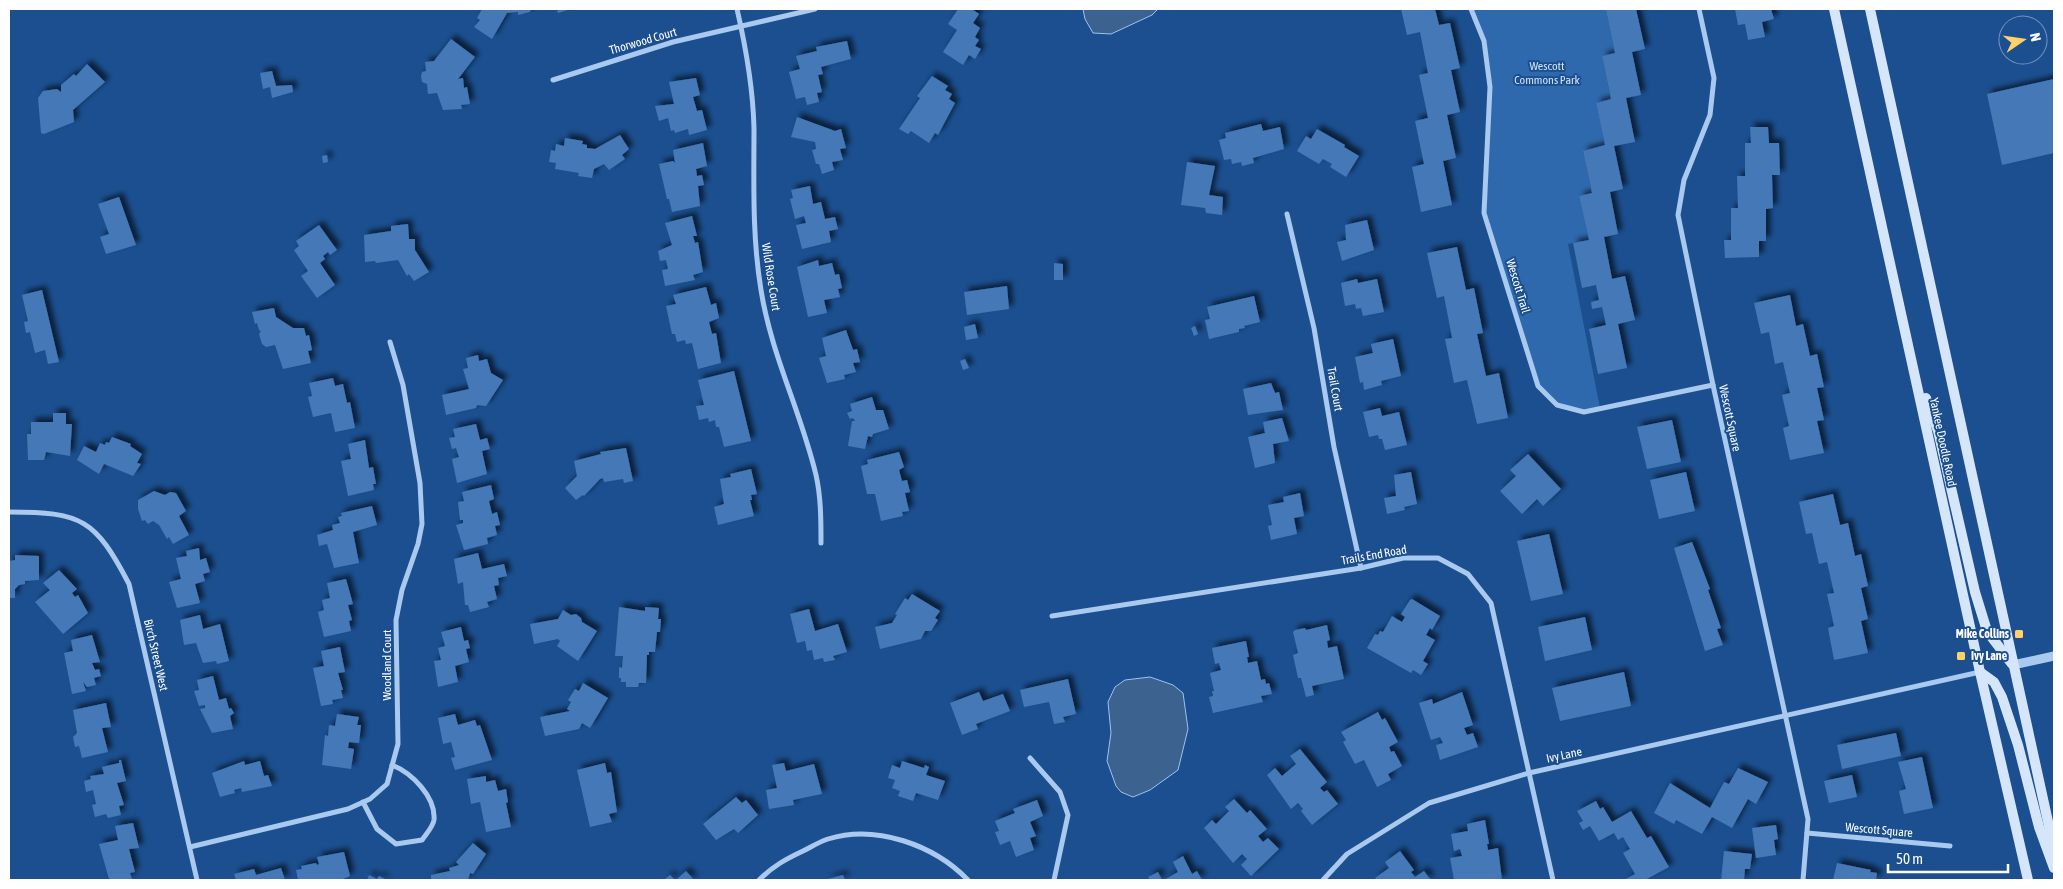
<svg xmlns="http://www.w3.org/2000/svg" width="2063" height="889" viewBox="0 0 2063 889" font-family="'Asap Condensed',sans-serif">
<defs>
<filter id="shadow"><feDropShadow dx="4.5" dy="-4.5" stdDeviation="2.5" flood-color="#0009"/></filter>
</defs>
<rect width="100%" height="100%" fill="#1b4f8f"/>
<!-- green -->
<path fill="#2e69ad" d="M1471 9 1606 10 1615 53 1602 56 1611 99 1596 103 1605 145 1583 151 1592 193 1579 196 1589 240 1568 244 1600 408C1569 414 1559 407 1538 386L1484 213 1490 87 1484 41Z"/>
<!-- water -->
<g fill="#3c6290" stroke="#9cc4f0">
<path d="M1083 9H1158L1152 15 1111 34 1093 33 1085 19Z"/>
<path d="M1150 677 1173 685 1183 693 1188 729 1178 770 1150 790 1133 797 1121 792 1116 786 1107 761 1111 733 1108 702 1115 687 1125 680Z"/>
</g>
<!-- building -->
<g fill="#4478b7" filter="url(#shadow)">
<path d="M482 9H531L530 12 518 15V12L507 13 492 39 474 27 480 20 477 18Z"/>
<path d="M557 9H571L558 13Z"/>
<path d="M958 9H972L979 14 973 23 980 28 975 37 979 40 975 46 981 49 975 59 969 55 963 65 943 52 957 30 948 24Z"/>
<path d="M1401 9H1435L1439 25 1450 23 1460 68 1451 70 1460 112 1447 115 1456 158 1443 161 1452 205 1421 212 1412 167 1424 164 1415 121 1428 118 1419 75 1428 73 1420 32 1407 35Z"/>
<path d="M1612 9H1636L1645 49 1632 52 1641 95 1626 98 1635 142 1614 146 1623 189 1610 192 1618 234 1604 237 1612 279 1625 276 1635 320 1618 324 1627 368 1598 374 1589 329 1606 325 1602 307 1592 309 1591 302 1599 300 1596 285 1582 288 1573 243 1589 240 1579 196 1592 193 1583 151 1605 145 1596 103 1611 99 1602 56 1615 53 1606 10Z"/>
<path d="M1735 9H1771L1774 19 1762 22 1765 37 1748 40 1745 24 1738 25Z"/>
<path d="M451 39 475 57 458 79 463 78 464 88 467 87 470 104 461 105 462 109 443 110 437 93 428 94 427 84 422 82 421 76 422 72 426 71 425 62 434 61Z"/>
<path d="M847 41 851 59 821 67 823 74 818 75 822 92 817 93 819 102 807 105 805 97 796 99 789 72 800 69 796 56 817 51 816 47Z"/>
<path d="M87 64 105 82 73 110 74 122 44 134 41 133 38 98 43 91 57 89 61 92V85L74 74 76 76Z"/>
<path d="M272 71 276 86 292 85 293 92 272 98 270 87 263 89 260 73Z"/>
<path d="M932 76 948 86 945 90 952 94 949 99 955 103 938 135 935 133 929 143 911 131 908 134 899 129 920 98 917 96Z"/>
<path d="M696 78 700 95 693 97 697 111 702 110 707 130 689 135 688 129 675 133 674 130 671 131 668 118 659 121 655 106 674 104 669 82Z"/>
<path d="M2054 79V153L2002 165 1987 94Z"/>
<path d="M797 117 835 131 841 129 846 148 840 149 843 160 832 162 834 170 822 174 819 164H816L812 150 816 149 815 142 791 137Z"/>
<path d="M1261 124 1263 131 1280 127 1284 149 1253 158 1254 163 1242 166 1241 162 1232 164 1231 159 1224 160 1219 140 1226 138 1225 133Z"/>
<path d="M1750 127H1768L1769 143H1779L1780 175H1772L1773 208 1766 209V241H1759V257L1725 258 1724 240H1731V208H1738L1737 176H1745V143H1751Z"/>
<path d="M1317 129 1345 145 1344 147 1359 156 1346 177 1330 167 1332 164 1323 159 1319 164 1297 151 1306 136 1311 139Z"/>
<path d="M620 135 629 149 622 155 625 159 609 170 604 164 594 169 592 178 578 176 579 173 555 169 556 163 549 162 551 150 555 151 556 144 564 146 565 138 583 141 582 144 587 145V148L595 149Z"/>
<path d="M703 143 707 166 696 169 697 176 702 175 704 185 698 186 700 206 672 212 669 199H667L659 164 673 161 675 163 673 150Z"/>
<path d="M327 155 328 162 323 163 322 156Z"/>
<path d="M1187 162 1215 166 1209 195 1223 197 1222 215 1206 213 1205 208 1181 205Z"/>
<path d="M810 186 813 204 821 202 825 219 835 217 838 229 829 231 831 242 802 249 796 225 806 223 804 216 795 219 790 199 793 198 791 190Z"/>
<path d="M119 197 136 245 106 254 100 237 109 234 98 204Z"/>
<path d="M692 216 697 236H693L695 243 698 242 703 272 693 275 695 280 665 286 662 270 668 269 666 260 660 261 658 251 672 245 665 223Z"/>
<path d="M1367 220 1374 250 1342 261 1337 242 1346 240 1345 225Z"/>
<path d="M408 224 409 239H415V250L429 272 414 281 409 274 407 276 398 260 376 263 375 261 365 262 364 235 391 231V226Z"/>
<path d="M319 225 337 250 330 255 328 252 323 256 325 259 320 263 335 285 317 298 301 276 308 271 294 250 299 246 296 241Z"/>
<path d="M1457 247 1466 290 1474 288 1483 333 1477 334 1486 376 1499 373 1508 418 1477 424 1467 380 1454 383 1445 339 1452 338 1444 296 1437 298 1427 253Z"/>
<path d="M818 260 819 266 832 263 835 275 839 274 842 288 838 289 840 297 824 300 827 313 808 317 797 267Z"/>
<path d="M1054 263 1063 264V280H1054Z"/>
<path d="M1357 279 1358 283 1377 279 1384 312 1363 316 1361 308 1356 309 1355 304 1345 306 1341 283Z"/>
<path d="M1007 286 1009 309 967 315 964 292Z"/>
<path d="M706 287 711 305 716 303 719 318 709 322 712 334 716 333 721 363 698 369 692 343 686 344 685 340 677 342 675 334H672L666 306 676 304 673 295Z"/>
<path d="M42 290 59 362 48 364 45 350 35 353 30 332 26 333 24 322 28 321 22 295Z"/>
<path d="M1790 295 1796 326 1803 324 1810 356 1817 354 1824 387 1817 388 1824 420 1817 421 1824 453 1790 460 1783 428 1789 426 1782 395 1790 393 1783 362 1775 364 1769 332 1761 334 1754 303Z"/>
<path d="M1254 296 1260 322 1244 326 1245 328 1239 329V332L1209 339 1205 320 1210 319 1207 307Z"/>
<path d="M274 308 276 317 293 328H304L306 336 309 335 312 350 308 351 311 363 283 369 275 345 266 347 262 344 259 334 261 331 259 330 257 323 255 324 252 312Z"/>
<path d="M975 324 978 338 966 340 964 327Z"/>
<path d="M1195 326 1198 334 1194 336 1191 328Z"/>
<path d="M846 330 853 350 857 349 860 362 853 363 856 372 844 375 845 379 827 383 819 358 826 356 822 338Z"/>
<path d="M1393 339 1401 376 1381 381 1382 385 1364 390 1363 382 1360 383 1355 357 1373 353 1371 344Z"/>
<path d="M478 355 479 361 487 359 491 373 503 380 486 406 477 405 476 408 446 415 442 395 469 389 463 369 468 368 466 358Z"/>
<path d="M965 359 969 368 963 370 960 361Z"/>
<path d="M734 371 751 441 724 447 719 427H716L715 420 709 422 708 418 699 420 696 406 704 405 698 380Z"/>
<path d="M333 378 335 386 343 384 347 403 350 402 355 428 335 432 331 413 313 417 308 397 312 396 309 383Z"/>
<path d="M1271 383 1275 393 1279 392 1283 410 1248 415 1243 389Z"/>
<path d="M872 397 876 410H883L889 429 873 434 872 437 868 436 865 449 848 446 852 421H855L853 418 850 419 847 413 852 411 850 404Z"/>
<path d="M1380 408 1382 416 1399 412 1407 445 1385 450 1382 439H1379L1378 435 1369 437 1363 412Z"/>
<path d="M53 413H66V424H72L70 456 46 452 44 460H28L27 434H31V422H53Z"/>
<path d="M1282 418 1289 441 1273 444 1275 463 1255 468 1248 437 1265 433 1263 422Z"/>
<path d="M1672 420 1681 462 1647 469 1637 427Z"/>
<path d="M476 424 480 440 487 438 490 449 482 451 487 474 457 483 452 459 459 457 456 448 452 449 449 438 455 437 453 429Z"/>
<path d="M112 437 131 444 130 446 142 454 137 463 141 464 133 476 104 464 99 474 77 460 84 446 96 452 100 443 105 445 106 442 109 443Z"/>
<path d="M365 440 369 468 373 467 376 484H373L374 490 348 496 341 461 351 459 348 444Z"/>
<path d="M626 448 633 481 624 483 623 479 604 482 603 478 600 479 584 496 583 495 576 500 565 488 577 476 574 461 601 454 600 452Z"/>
<path d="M899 452 904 467 899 470 902 481 907 480 910 492 905 493 909 511 902 512 903 516 881 521 875 494H867L861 466 868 464 867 460Z"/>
<path d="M1528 454 1561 489 1543 506 1537 499 1522 514 1500 491 1516 476 1510 470Z"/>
<path d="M751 469 757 494 751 495 752 500H750L754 516 718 525 714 507 724 504 720 479 731 477 730 474Z"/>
<path d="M1411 472 1417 504 1404 507 1405 510 1387 514 1384 498 1396 496 1394 475Z"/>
<path d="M1686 472 1695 511 1659 519 1650 480Z"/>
<path d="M491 485 494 499 489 501 492 514 497 512 500 525 495 526 497 535 487 538 488 544 464 550 456 525 463 523V520H460L458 502 464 501 462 492Z"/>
<path d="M154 491 165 495 170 492 176 493 186 511 179 516 189 535 173 544 169 537 167 539 159 525 153 521 148 524 145 520 142 521 138 509V500Z"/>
<path d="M1300 493 1304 516 1294 518 1297 534 1271 540 1268 526 1272 525 1268 505 1284 502 1283 497Z"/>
<path d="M1833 494 1840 525 1848 523 1855 556 1861 554 1868 586 1861 588 1868 619 1861 621 1868 653 1834 660 1828 628 1834 626 1827 594 1834 593 1827 562 1819 564 1812 533 1806 534 1799 502Z"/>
<path d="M372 506 377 525 353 532 359 563 334 568 327 544 319 546 317 535 333 530 332 525 340 523 338 517 342 516 341 513Z"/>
<path d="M1549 534 1563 594 1531 601 1517 541Z"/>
<path d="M1692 542 1710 589 1708 590 1721 628 1717 629 1723 645 1705 651 1674 548Z"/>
<path d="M199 548 200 560 206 558 210 572 203 574 205 581 195 584 200 603 177 608 169 582 181 579 176 558 187 556 186 551Z"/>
<path d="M478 553 482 569 504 564 507 576 498 578 499 585 494 586 497 599 487 602 489 607 470 612 468 605H465L463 582 458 584 454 559Z"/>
<path d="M15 555 39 556V580L25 581V584L19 585 15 589V598H9V561L15 560Z"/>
<path d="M59 570 77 589 72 593 75 597 78 595 88 613 63 634 35 602 50 590 43 583Z"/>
<path d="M346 579 353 604 348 605 352 620 349 621 351 631 324 637 318 612 324 610 322 600 330 598 327 583Z"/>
<path d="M912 594 940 611 935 618 938 620 931 631H925L921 639 880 649 875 627 892 623 897 615 895 614 905 598 908 600Z"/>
<path d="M1412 599 1440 616 1432 630 1430 628 1426 635 1435 640 1423 661 1428 664 1421 675 1413 670 1411 673 1367 648 1375 634 1378 635 1380 631 1383 632 1392 616 1402 622 1405 617 1401 614 1410 600Z"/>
<path d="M619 607 645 611V607L659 608 658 619H661L660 632H657L655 652H649V655H647L646 683H639L638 687H626V682H621V678H619V667L622 668 623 656H615Z"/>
<path d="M809 609 815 631 838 624 847 652 833 656 835 660 824 662 823 658 814 660 812 650 807 651 805 641 797 643 790 614Z"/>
<path d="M563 610 571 615 576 614 581 618 582 622 597 631 578 661 557 646 560 641 558 639 534 644 530 624 558 619Z"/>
<path d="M200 615 203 629 220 624 229 661 217 664 216 661 203 663 196 643 184 645 180 620Z"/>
<path d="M1585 617 1592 650 1545 661 1538 627Z"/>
<path d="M1327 625 1330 640 1327 641 1328 648 1337 646 1344 679 1312 686 1314 695 1306 697 1301 678H1298L1293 655 1298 653 1293 632 1295 630 1305 628 1306 630Z"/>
<path d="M461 627 464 641 468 640 470 648 466 649 469 662 455 666 458 682 438 687 434 661 441 660 438 648 445 646 441 632Z"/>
<path d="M92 635 100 662 92 663 95 670 99 669 101 676 94 678 96 685 87 687 83 682 86 691 72 694 64 653 73 651 71 640Z"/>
<path d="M1246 641 1249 657H1247L1248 663 1257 661 1261 680 1265 679 1266 684 1269 683 1272 694 1261 696 1263 702 1213 713 1209 697 1213 696 1212 691H1214L1210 673 1221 670 1219 663 1215 664 1212 648Z"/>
<path d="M340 647 345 672 338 673 343 690H341L343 698 332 700 333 704 321 706 313 668 324 666 321 651Z"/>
<path d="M1624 672 1631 706 1560 721 1552 688Z"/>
<path d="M213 676 219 700 226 698 229 709 231 708 234 713 230 716 233 729 212 733 200 709 205 708V705L199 706 194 691 199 690 197 680Z"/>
<path d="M1068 679 1076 714 1063 717 1065 722 1054 724 1049 702 1024 707 1020 690Z"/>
<path d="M583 683 608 698 590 728 582 723 579 729 545 736 540 717 570 711 567 709 571 702 568 700 575 689 579 691Z"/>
<path d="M979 692 983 701 1003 694 1010 711 976 724 978 729 962 735 950 703Z"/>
<path d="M1462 692 1473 725 1464 728 1467 735 1473 733 1478 747 1440 760 1436 745 1443 743 1440 737 1431 740 1419 703 1432 699 1433 704Z"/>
<path d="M106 703 111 727 102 728 108 752 82 758 79 746 75 747 73 737 77 733 73 710Z"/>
<path d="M1378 712 1382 720 1385 718 1398 742 1389 747 1391 752 1394 751 1402 766 1388 774 1391 780 1377 787 1364 760 1355 764 1343 742 1346 740 1341 732Z"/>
<path d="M337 714 359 717 357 725H361L359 743 349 742 348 748 354 749 351 769 322 765 325 735 328 736 329 725 335 726Z"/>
<path d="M455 714 458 725 475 720 477 726 480 725 492 760 455 770 451 758 455 757 451 742 443 744 438 718Z"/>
<path d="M1896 733 1901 756 1842 769 1837 745Z"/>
<path d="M1300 749 1327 782 1320 788 1324 792 1327 790 1338 804 1312 825 1301 811 1303 809 1298 803 1291 809 1267 775 1275 768 1282 776 1296 764 1290 756Z"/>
<path d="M1922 757 1933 808 1904 814 1899 791 1906 789 1898 762Z"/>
<path d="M119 760H121L126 781 117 783 124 805 119 806 121 815 108 818 106 814 95 817 92 805 96 804 93 790 86 792 84 781 91 779 90 776 104 774 102 767 119 763Z"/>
<path d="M244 761 245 765 260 761 264 776 268 775 272 786 242 792 241 788 234 790 235 793 220 797 212 773Z"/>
<path d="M902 761 924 768 925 765 929 767 926 775 945 781 938 800 916 793 913 801 898 796 900 791 892 788 895 780 888 778 892 765 900 768Z"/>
<path d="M605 763 607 773 611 772 617 812 609 814 612 822 590 827 577 770Z"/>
<path d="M784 763 786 771 814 764 822 794 793 800 794 805 769 809 766 790 777 788 772 765Z"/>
<path d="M1738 768 1768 782 1756 804 1748 799 1732 828 1712 817 1702 834 1676 820 1674 824 1654 813 1670 783 1710 808 1724 782 1729 784Z"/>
<path d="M1852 775 1857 797 1829 803 1824 781Z"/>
<path d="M486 776V782L495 780 498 791 506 789 508 802 506 803 511 827 486 832 480 802 471 804 467 779Z"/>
<path d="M736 797 742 803 746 800 758 815 738 833 734 829 716 840 703 824Z"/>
<path d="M1234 799 1247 813 1250 810 1267 829 1258 836 1263 842 1268 838 1279 849 1251 876 1241 865 1247 859 1242 854 1233 863 1204 828 1212 820 1216 824 1229 811 1225 807Z"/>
<path d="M1037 800 1043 816 1030 822 1036 836 1030 838 1034 850 1016 857 1010 841 1000 845 995 832 999 831 995 821 1015 813 1013 809Z"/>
<path d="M1596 801 1600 809 1603 807 1612 822 1631 811 1647 838 1651 836 1669 867 1645 880H1624L1635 874 1623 853 1630 849 1623 837 1618 840 1614 833 1599 841 1590 826 1583 830 1579 823 1583 821 1577 811Z"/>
<path d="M1485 820 1489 844H1487L1488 850 1498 848 1502 880H1454L1450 858 1462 856 1460 849 1454 851 1451 834 1468 831 1467 824Z"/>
<path d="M133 823 139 848 129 849 135 872 130 873 132 879H109L99 844 118 840 115 826Z"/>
<path d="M1776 825 1778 839 1774 840 1776 855 1756 858 1752 828Z"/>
<path d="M473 843 486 854 473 874 470 873 468 880H431V875L450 871 449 868 459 865 456 862Z"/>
<path d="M1400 851 1414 870 1411 872 1415 877 1424 871 1431 880H1377L1375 878 1389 868 1385 862Z"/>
<path d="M1724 851 1752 854 1750 869H1745L1744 880H1721Z"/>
<path d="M344 852 350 876 341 880H298L296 870 302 869 301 866 316 863 317 865 319 864 317 857Z"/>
<path d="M1183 856 1192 874 1197 871 1202 880H1164L1178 872 1173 862Z"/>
<path d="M1837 863 1871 870 1870 872 1877 873 1876 880H1833Z"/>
<path d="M281 868 285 880H236L234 874 254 869 256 875Z"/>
<path d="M686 871 694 880H676Z"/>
<path d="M1158 872 1162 880H1150L1148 877Z"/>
<path d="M369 875 377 879 379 876 387 880H367Z"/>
<path d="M670 875 675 880H664Z"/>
<path d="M843 875 845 880H824Z"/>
</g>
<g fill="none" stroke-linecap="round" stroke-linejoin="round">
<!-- minor -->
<g stroke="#a9c9ee" stroke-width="5">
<path d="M737 9C746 48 753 88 754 128 754 183 752 236 761 290 771 354 801 412 816 475 821 497 821 520 821 543"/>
<path d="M1471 9 1484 41 1490 87 1484 213 1538 386 1557 405 1584 412 1713 385"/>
<path d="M1699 9 1714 78 1710 115 1684 180 1678 215 1713 385 1808 819 1803 880"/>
<path d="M553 80 673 42 815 9"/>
<path d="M1287 214 1314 328 1334 447 1361 568"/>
<path d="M9 512C82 512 95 519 129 584L197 880"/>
<path d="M1052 616 1361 568 1403 558H1438L1468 574 1491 603 1553 880"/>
<path d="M1030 758 1060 792 1068 815 1054 880"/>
<path d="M363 802 377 829 396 844 422 840C426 834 433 827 434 820 436 797 412 773 392 765"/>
<path d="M1807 833 1950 846"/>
<path d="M190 847 348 809 370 799 387 784 398 744 396 620 402 590 418 544 422 524 420 483 403 385 390 342"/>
<path d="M759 880C773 866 786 859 803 851 811 847 819 842 828 839 876 824 934 845 968 880"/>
<path d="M1323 880 1347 854 1429 803 1529 773 1980 672"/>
</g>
<!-- tertiary -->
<path stroke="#a9c9ee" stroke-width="9" d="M2013 665 2054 656"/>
<!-- secondary -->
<g stroke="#d6e6fa" stroke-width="10">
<path d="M1834 9 1980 672 2028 880"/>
<path d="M1870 9 2054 849"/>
<path d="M1926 398 1938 431 1975 592 1987 631 2012 664"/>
<path d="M1980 672 1994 682 2002 697 2018 745 2039 827 2054 868"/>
</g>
</g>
<!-- markers -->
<g fill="#ffd166" stroke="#1b4f8f" stroke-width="2">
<rect x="2014" y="629" width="10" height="10" rx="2.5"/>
<rect x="1956" y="651" width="10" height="10" rx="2.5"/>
</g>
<g text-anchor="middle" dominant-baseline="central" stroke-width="4" stroke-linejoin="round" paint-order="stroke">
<!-- street labels -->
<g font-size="12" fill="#fff" stroke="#1b4f8f">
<text transform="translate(643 41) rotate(-16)">Thorwood Court</text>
<text transform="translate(771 277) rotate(81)">Wild Rose Court</text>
<text transform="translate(1518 286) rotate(73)">Wescott Trail</text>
<text transform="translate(1335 389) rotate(80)">Trail Court</text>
<text transform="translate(1730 418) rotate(78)">Wescott Square</text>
<text transform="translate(1943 442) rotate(78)">Yankee Doodle Road</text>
<text transform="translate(1374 555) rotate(-10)">Trails End Road</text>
<text transform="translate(156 655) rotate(77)">Birch Street West</text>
<text transform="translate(387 665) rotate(-90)">Woodland Court</text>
<text transform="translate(1564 755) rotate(-12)">Ivy Lane</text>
<text transform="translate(1879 830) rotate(5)">Wescott Square</text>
</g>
<!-- park labels -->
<g font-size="12" fill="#cfe3fa" stroke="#1b4f8f">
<text x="1547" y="66">Wescott<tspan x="1547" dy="14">Commons Park</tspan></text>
</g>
<!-- poi labels -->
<g font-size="12" font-weight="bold" fill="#fff" stroke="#1b4f8f" text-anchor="end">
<text x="2009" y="634">Mike Collins</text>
<text x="1971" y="656" text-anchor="start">Ivy Lane</text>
</g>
</g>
<!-- border -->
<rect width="2063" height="889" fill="none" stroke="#ffffff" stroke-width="20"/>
<!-- north arrow -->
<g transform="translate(2023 40) rotate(77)"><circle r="24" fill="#1b4f8f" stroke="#7695bc"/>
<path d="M0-4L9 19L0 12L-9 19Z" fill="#ffd166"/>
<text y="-8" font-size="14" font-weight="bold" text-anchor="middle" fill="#ffffff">N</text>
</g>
<!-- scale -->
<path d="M1888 864v8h120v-8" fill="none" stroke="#ffffff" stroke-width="2.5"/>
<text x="1896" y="864" font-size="15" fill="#ffffff" stroke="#1b4f8f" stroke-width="4" paint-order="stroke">50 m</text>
</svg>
